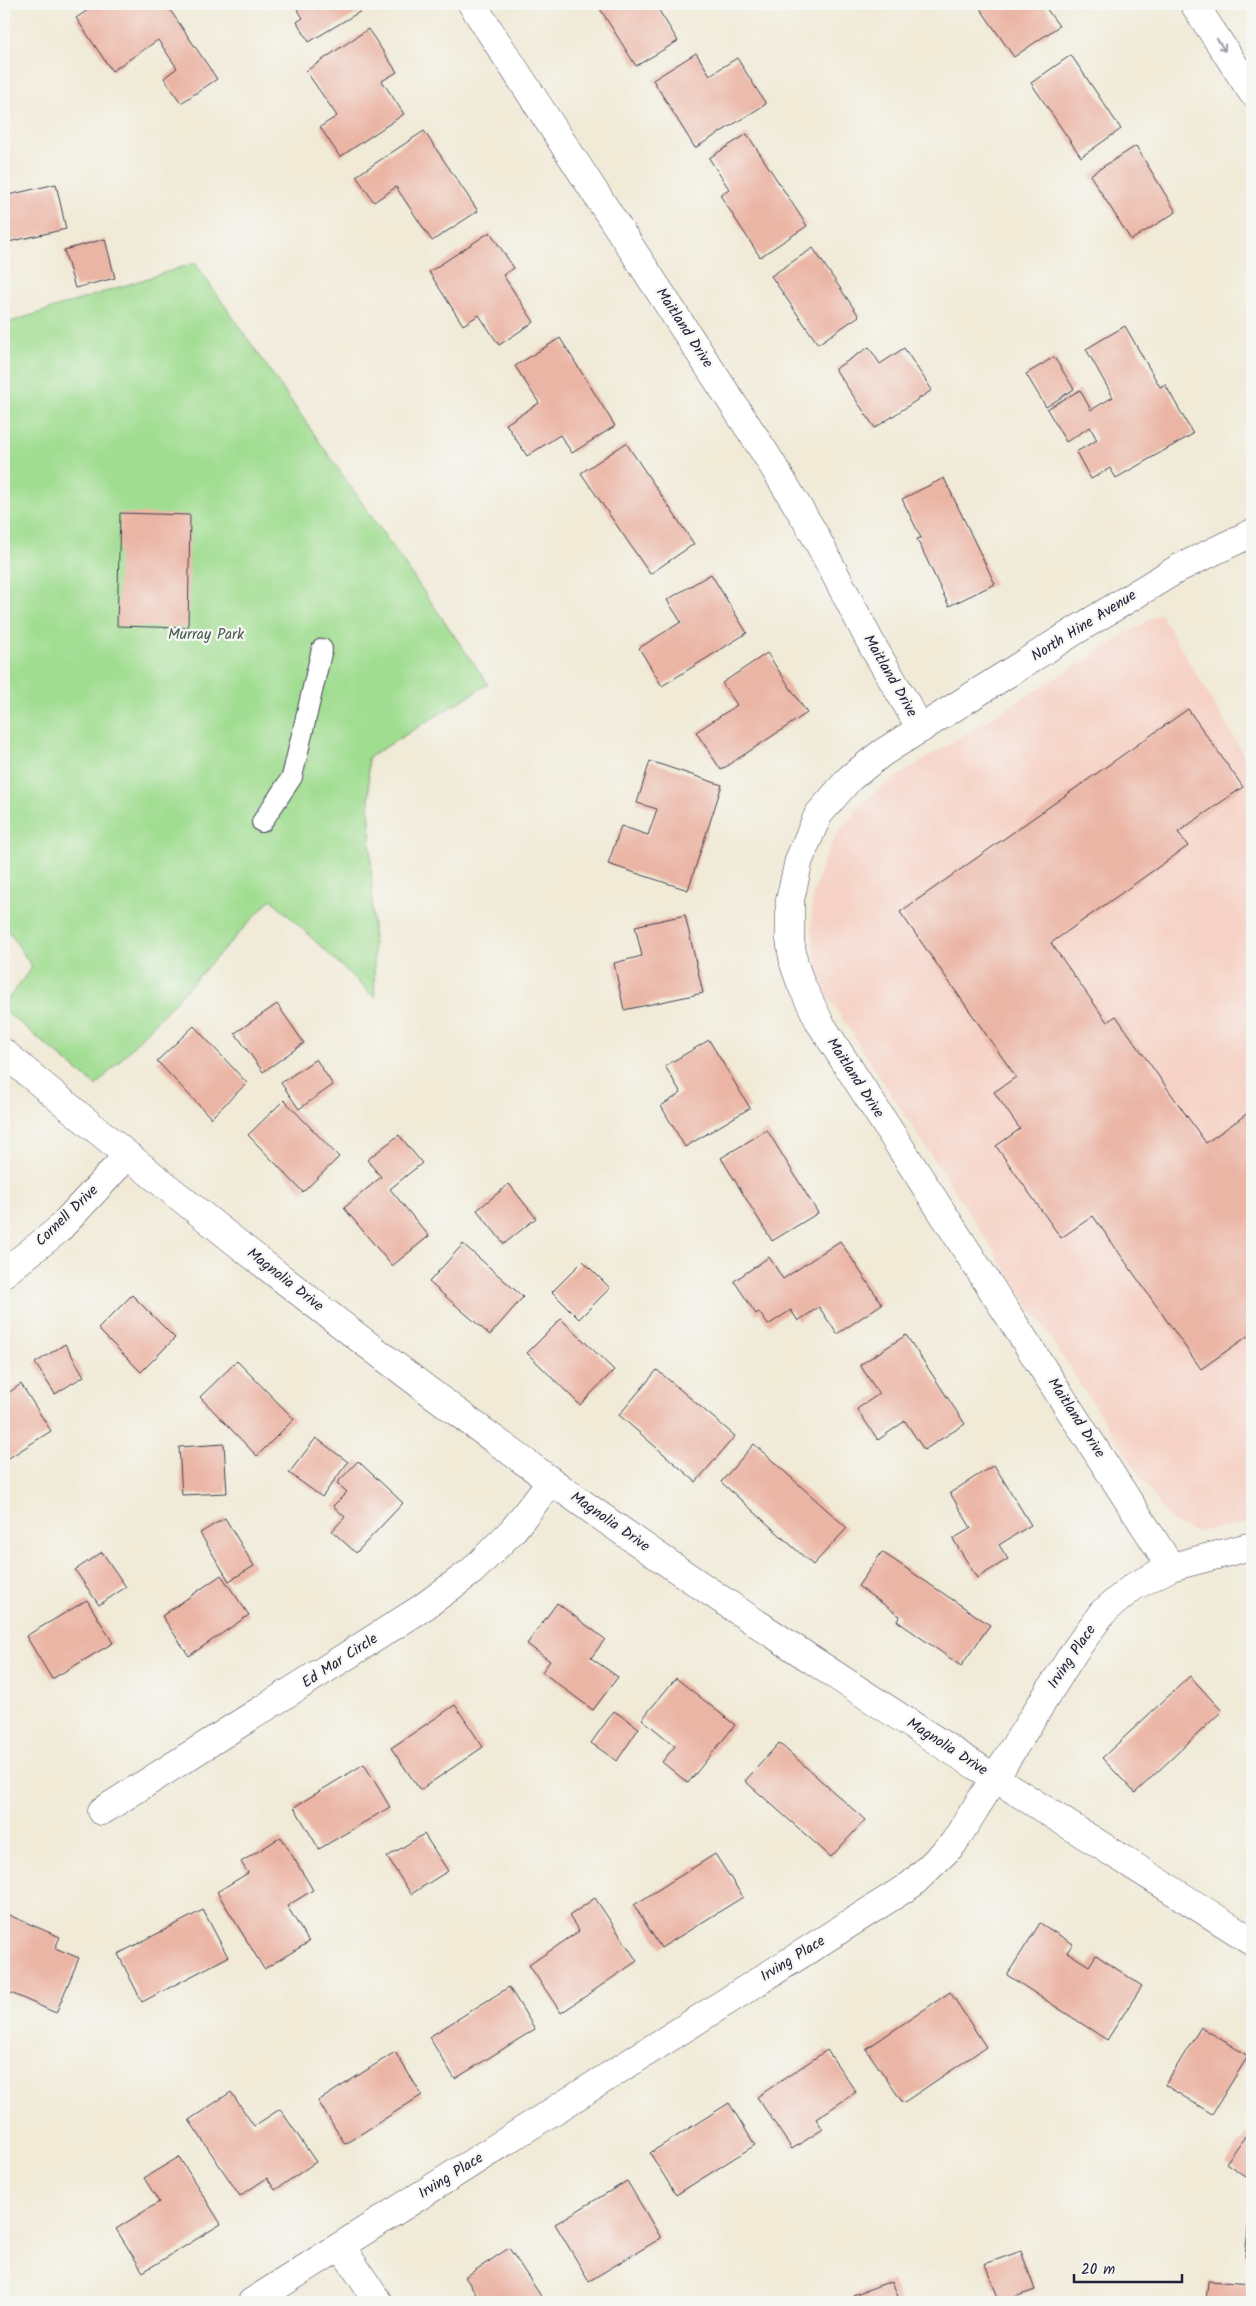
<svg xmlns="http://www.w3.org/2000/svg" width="1256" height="2306" viewBox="0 0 1256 2306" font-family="Kalam,sans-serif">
<rect width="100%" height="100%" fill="#f6f6f2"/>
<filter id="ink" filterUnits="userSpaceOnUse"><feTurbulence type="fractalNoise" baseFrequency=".02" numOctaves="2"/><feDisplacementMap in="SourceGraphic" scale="10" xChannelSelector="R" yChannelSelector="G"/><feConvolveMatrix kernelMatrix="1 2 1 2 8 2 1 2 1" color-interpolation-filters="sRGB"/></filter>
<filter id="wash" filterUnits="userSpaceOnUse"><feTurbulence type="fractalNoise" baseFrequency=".0096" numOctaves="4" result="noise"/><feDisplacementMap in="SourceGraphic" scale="20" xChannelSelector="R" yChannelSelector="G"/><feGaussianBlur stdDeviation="1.12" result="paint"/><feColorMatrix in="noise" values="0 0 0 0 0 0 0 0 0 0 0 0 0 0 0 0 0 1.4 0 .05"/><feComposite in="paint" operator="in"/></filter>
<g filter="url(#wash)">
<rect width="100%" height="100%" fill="#f0ead7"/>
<!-- built -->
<path fill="#f6d1c5" d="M1160 613 1252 768V1523L1195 1532 1181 1527 1170 1520 1154 1497 828 997 818 970 811 929 813 894 823 862 836 836 859 807 885 784Z"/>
<!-- green -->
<path fill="#a0dd91" stroke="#618066" d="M195 263 488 684 368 758 375 998 271 899 96 1086 4 1010V1004L32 967 4 924V324Z"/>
<g id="blocks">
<!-- building -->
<g fill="#ebb5a5">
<path d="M97 4H166L217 79 181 103 164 78 177 68 158 40 112 71 76 18Z"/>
<path d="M294 4H356L361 11 309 42 297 22 303 18Z"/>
<path d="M597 4H655L678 41 636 66Z"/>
<path d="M977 4H1043L1059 26 1014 57Z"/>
<path d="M368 29 397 72 382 81 404 114 340 157 320 127 337 116 306 71Z"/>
<path d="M696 53 710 75 737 58 766 104 695 148 653 80Z"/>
<path d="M1071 55 1121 129 1081 157 1031 83Z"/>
<path d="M424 131 478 211 432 241 396 187 374 202 356 176Z"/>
<path d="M747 134 807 226 760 257 720 195 729 189 709 158Z"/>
<path d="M1136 146 1176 212 1131 240 1090 175Z"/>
<path d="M56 184 66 229 4 243V196Z"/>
<path d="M490 232 514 268 503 275 534 322 499 345 479 315 463 325 429 272Z"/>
<path d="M105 239 115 278 75 288 64 250Z"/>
<path d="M813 248 859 316 818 344 771 276Z"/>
<path d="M1125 326 1160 387 1165 384 1193 434 1116 478 1110 468 1091 479 1076 452 1097 440 1090 427 1066 442 1047 409 1080 390 1091 410 1113 397 1086 349Z"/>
<path d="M560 338 615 426 572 453 560 435 527 456 506 424 539 403 515 366Z"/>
<path d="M869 347 880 364 904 348 932 390 875 428 835 369Z"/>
<path d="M1054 357 1074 389 1046 407 1026 374Z"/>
<path d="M626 443 694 544 650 574 581 473Z"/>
<path d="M944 478 995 584 949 606 917 539 921 538 902 499Z"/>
<path d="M120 513 190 515 188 628 117 626Z"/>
<path d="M711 574 747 633 662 686 639 648 681 622 667 600Z"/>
<path d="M767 653 807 713 721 770 696 732 737 705 722 683Z"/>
<path d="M1188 709 1243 787 1178 832 1188 846 1051 943 1107 1022 1116 1016 1206 1143 1252 1110V1333L1201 1369 1093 1216 1061 1238 996 1146 1020 1129 994 1092 1016 1077 900 912Z"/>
<path d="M650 761 722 785 688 890 608 864 621 826 648 835 657 809 637 803Z"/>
<path d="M685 915 703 993 624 1010 614 963 642 956 635 926Z"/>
<path d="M277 1004 304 1043 263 1072 235 1033Z"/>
<path d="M194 1026 247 1083 211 1118 157 1061Z"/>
<path d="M709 1040 750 1108 685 1147 661 1106 681 1093 665 1066Z"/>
<path d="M316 1059 333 1085 299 1109 281 1083Z"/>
<path d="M284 1100 339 1157 303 1192 248 1135Z"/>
<path d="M767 1130 818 1213 772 1241 721 1158Z"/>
<path d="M399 1135 422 1163 390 1189 429 1236 392 1266 344 1208 381 1177 367 1160Z"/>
<path d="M509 1184 536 1218 504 1244 477 1210Z"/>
<path d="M840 1241 882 1304 837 1334 819 1307 798 1321 791 1310 768 1325 759 1312 756 1314 734 1281 769 1257 783 1279Z"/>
<path d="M463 1244 523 1297 490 1335 429 1282Z"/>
<path d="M583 1261 610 1288 579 1319 552 1292Z"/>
<path d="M132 1295 175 1338 141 1372 98 1329Z"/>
<path d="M561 1319 614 1370 580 1405 527 1353Z"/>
<path d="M906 1335 965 1424 924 1450 905 1421 878 1440 857 1409 879 1394 860 1365Z"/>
<path d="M65 1344 84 1376 55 1394 35 1363Z"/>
<path d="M237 1361 294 1419 257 1456 200 1397Z"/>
<path d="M657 1370 735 1436 696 1482 619 1415Z"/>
<path d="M21 1384 51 1431 4 1461V1396Z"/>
<path d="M316 1438 348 1462 322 1497 289 1473Z"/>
<path d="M224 1444 227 1493 182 1495 179 1447Z"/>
<path d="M754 1444 847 1528 813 1565 721 1482Z"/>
<path d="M358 1461 403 1503 356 1553 332 1531 345 1517 333 1506 347 1492 337 1483Z"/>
<path d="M994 1465 1031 1525 999 1545 1008 1559 977 1578 953 1539 971 1528 950 1493Z"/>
<path d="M225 1518 254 1566 229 1581 200 1533Z"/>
<path d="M102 1552 126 1587 99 1605 75 1570Z"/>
<path d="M882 1552 990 1625 961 1666 897 1621 900 1616 858 1586Z"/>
<path d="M221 1575 249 1615 189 1656 162 1616Z"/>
<path d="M87 1600 113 1643 52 1679 26 1636Z"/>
<path d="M557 1603 605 1639 591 1658 618 1677 593 1710 542 1672 550 1661 527 1644Z"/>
<path d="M1190 1676 1222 1711 1135 1793 1102 1758Z"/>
<path d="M676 1678 735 1725 688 1783 662 1762 675 1746 642 1719Z"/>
<path d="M455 1705 483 1747 420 1790 391 1748Z"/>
<path d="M614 1711 639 1728 617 1761 591 1743Z"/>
<path d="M779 1743 865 1820 831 1857 745 1781Z"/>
<path d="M364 1764 390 1807 319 1849 294 1807Z"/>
<path d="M424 1834 448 1871 411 1894 387 1857Z"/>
<path d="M281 1837 313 1890 287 1906 309 1942 264 1969 217 1892 248 1873 241 1862Z"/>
<path d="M715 1854 743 1897 661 1948 634 1905Z"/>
<path d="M595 1898 637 1961 561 2013 529 1965 579 1931 569 1916Z"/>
<path d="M203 1910 228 1957 142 2002 118 1954Z"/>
<path d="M4 1913 60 1937 55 1948 79 1958 56 2013 4 1990Z"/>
<path d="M1040 1923 1073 1944 1067 1952 1089 1966 1096 1955 1142 1986 1107 2040 1007 1975Z"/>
<path d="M509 1987 535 2029 455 2079 429 2037Z"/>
<path d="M950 1992 986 2047 903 2103 866 2049Z"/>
<path d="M1201 2027 1248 2056 1212 2114 1165 2085Z"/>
<path d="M827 2050 856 2092 816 2119 823 2129 792 2149 757 2097Z"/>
<path d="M395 2052 422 2095 345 2144 318 2101Z"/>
<path d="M231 2092 254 2126 280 2109 316 2162 275 2190 267 2178 240 2196 189 2120Z"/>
<path d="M729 2103 755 2145 676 2195 650 2153Z"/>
<path d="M1251 2128 1252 2129V2181L1226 2163Z"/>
<path d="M179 2157 221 2224 143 2272 116 2229 159 2202 144 2178Z"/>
<path d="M627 2181 661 2238 589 2281 555 2224Z"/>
<path d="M1249 2219H1252V2258L1245 2257Z"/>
<path d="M509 2248 545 2302H482L465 2277Z"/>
<path d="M1021 2251 1035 2290 1000 2302 985 2264Z"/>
<path d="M892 2281 900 2302H855L853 2295Z"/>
<path d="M1208 2281 1252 2284V2302H1206Z"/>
</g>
</g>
</g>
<g filter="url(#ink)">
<use href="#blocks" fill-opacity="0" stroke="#414052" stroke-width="1"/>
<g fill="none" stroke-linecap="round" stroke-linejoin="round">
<defs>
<path id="service" d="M262 822 292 777 322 649"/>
<g id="minor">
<path d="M472 4 767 456 812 530 872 645 921 729"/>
<path d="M4 1053C181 1201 362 1345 550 1480 777 1644 1016 1791 1252 1941"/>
<path d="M4 1273 58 1230 127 1156"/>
<path d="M1171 1567 820 1023 801 984 794 964 790 940V900L799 860 818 815 850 778 882 753 1075 631 1179 568 1252 533"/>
<path d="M102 1811 422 1608 472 1571 513 1530 551 1481"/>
<path d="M341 2246 378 2302"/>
<path d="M252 2302 912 1884 953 1844 1074 1652 1102 1613 1133 1587 1171 1567 1252 1546"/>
</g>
<path id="tertiary" d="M1194 4 1252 92"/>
</defs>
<!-- service casing -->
<use href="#service" stroke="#414052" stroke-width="22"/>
<!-- minor casing -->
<use href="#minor" stroke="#414052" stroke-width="29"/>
<!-- tertiary casing -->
<use href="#tertiary" stroke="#414052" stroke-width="29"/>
<!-- service -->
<use href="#service" stroke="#fff" stroke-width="20"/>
<!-- minor -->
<use href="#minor" stroke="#fff" stroke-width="28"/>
<!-- tertiary -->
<use href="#tertiary" stroke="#fff" stroke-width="28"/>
</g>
<!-- one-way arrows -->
<defs><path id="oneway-shaft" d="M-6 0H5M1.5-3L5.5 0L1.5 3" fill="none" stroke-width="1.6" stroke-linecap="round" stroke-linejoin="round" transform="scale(1.25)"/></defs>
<use stroke="#9c9ca7" href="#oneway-shaft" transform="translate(1221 45) rotate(57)"/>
</g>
<g text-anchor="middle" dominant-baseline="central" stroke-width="4.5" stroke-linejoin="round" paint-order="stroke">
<!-- street labels -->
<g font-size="15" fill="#22223b" stroke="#f6f6f2">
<text transform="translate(684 328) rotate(57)">Maitland Drive</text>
<text transform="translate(1084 626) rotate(-32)">North Hine Avenue</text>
<text transform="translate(890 676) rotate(60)">Maitland Drive</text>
<text transform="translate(855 1078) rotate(57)">Maitland Drive</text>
<text transform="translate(67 1216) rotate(-44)">Cornell Drive</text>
<text transform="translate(285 1280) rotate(38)">Magnolia Drive</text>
<text transform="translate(1076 1418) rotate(57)">Maitland Drive</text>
<text transform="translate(610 1522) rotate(35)">Magnolia Drive</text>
<text transform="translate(1072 1657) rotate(-56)">Irving Place</text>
<text transform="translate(340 1661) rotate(-33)">Ed Mar Circle</text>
<text transform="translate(947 1747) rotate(33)">Magnolia Drive</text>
<text transform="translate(793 1959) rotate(-32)">Irving Place</text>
<text transform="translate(451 2176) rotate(-32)">Irving Place</text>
</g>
<!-- park labels -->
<g font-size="15" fill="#485a55" stroke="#f6f6f2">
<text x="206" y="635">Murray Park</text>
</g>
</g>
<!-- margin -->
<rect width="1256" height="2306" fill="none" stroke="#f6f6f2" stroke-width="20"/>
<!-- scale -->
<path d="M1074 2274v8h108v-8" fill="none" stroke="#22223b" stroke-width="2.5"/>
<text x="1081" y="2274" font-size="15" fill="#22223b" stroke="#f6f6f2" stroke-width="4" paint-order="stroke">20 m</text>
</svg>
